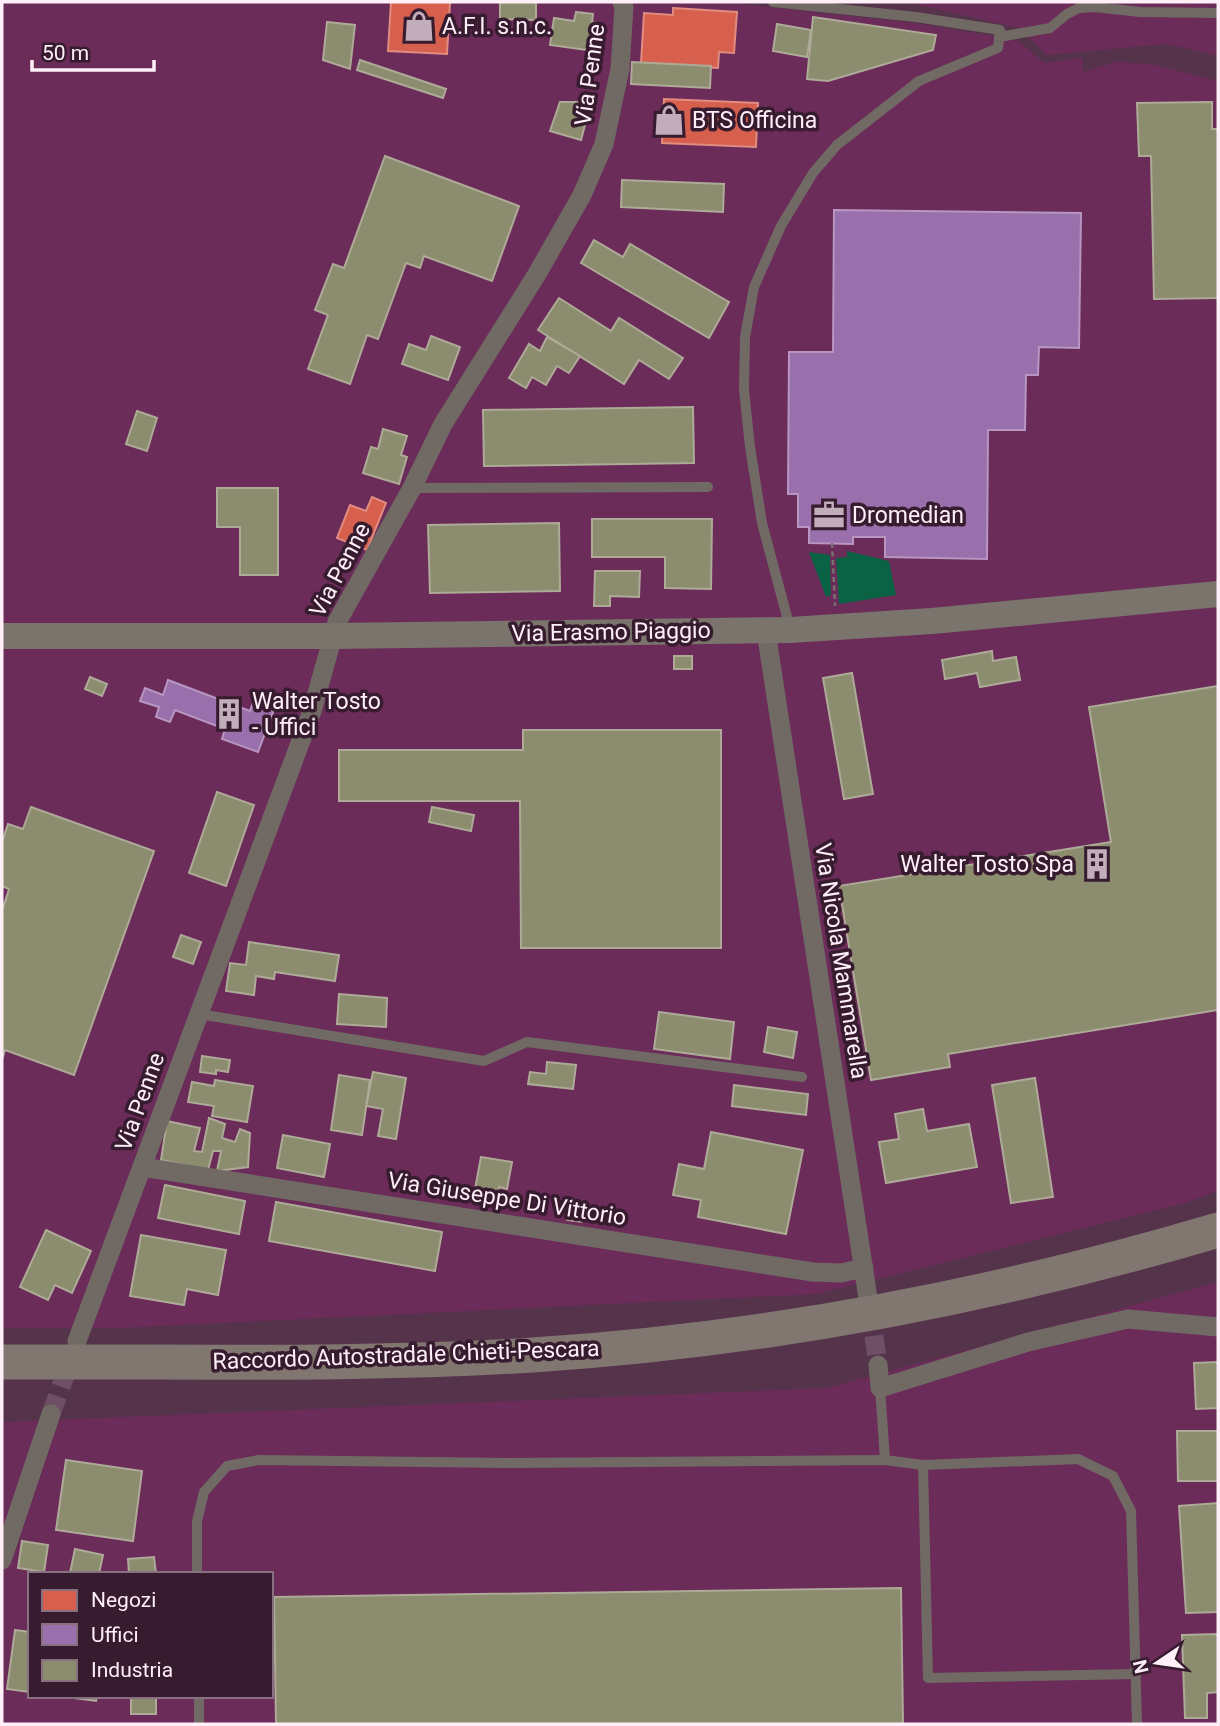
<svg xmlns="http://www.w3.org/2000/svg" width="1220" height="1726" viewBox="0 0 1220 1726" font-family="Roboto,sans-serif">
<rect width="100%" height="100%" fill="#54334b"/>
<!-- built -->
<g fill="#6b2c5a" fill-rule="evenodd">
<path d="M2 2H720L915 23 1017 40 1045 63 1082 58 1083 72 1117 62 1151 64 1218 81V1191L1182 1204 816 1294 120 1328H2Z"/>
<path d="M906 2H1218V56L1167 44 1047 55 1019 28Z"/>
<path d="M1218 1282V1718L1214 1724H2V1422L827 1388ZM30 1574H271V1696H30Z"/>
</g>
<!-- green -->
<g fill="#0b6345">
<path d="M847 551 889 561 896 595 839 604 836 558 847 557Z"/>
<path d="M809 552 830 555 831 595 826 597Z"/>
</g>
<!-- shops -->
<g fill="#d6604d" stroke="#e28b80" stroke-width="2">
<path d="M391 2H450L447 54 388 51Z"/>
<path d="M673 8 737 12 734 53 719 52 718 68 641 63 644 13 673 15Z"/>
<path d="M664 99 758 103 756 147 662 143Z"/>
<path d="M372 497 386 503 367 550 337 538 350 505 366 511Z"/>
</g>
<!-- offices -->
<g fill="#9970ab" stroke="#b796c2" stroke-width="2">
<path d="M834 210 1081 213 1079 348 1039 347 1038 375H1026L1025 430H988L987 559 885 557V537H853V544L809 543V527H798V494H788L789 352H833Z"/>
<path d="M168 680 250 711 255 697 276 704 258 752 222 739 225 729 175 710 170 722 156 717 159 707 140 701 145 688 163 695Z"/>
</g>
<!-- industry -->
<g fill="#8c8c6e" stroke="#aeaa97" stroke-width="2">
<path d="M500 2H536V20L500 19Z"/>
<path d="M576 12 593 14 592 22 598 23 595 51 550 45 554 18 574 21Z"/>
<path d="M813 17 936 35 933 50 828 81 807 79Z"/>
<path d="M327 22 355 25 350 69 323 60Z"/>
<path d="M777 24 811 30 807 57 773 51Z"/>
<path d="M360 60 446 89 443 98 357 70Z"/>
<path d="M632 62 711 66 710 88 631 84Z"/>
<path d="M560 102H577L590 106 581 140 550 131Z"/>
<path d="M1212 102V129H1218V298L1154 299 1151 156H1139L1137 103Z"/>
<path d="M385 156 519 206 492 281 424 256 420 268 406 263 378 339 367 335 350 384 308 369 328 315 315 310 333 264 344 268Z"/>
<path d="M622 180 724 184 723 212 621 207Z"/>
<path d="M594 240 623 257 630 244 729 302 709 338 581 263Z"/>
<path d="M559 298 611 331 619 318 683 358 669 379 639 360 624 384 538 330Z"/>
<path d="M431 336 460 347 448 380 402 364 409 344 426 350Z"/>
<path d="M547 337 580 356 569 373 557 366 546 385 532 377 526 388 509 378 529 344 540 351Z"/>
<path d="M693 407 694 463 484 466 483 410Z"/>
<path d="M137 411 157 418 147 451 126 444Z"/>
<path d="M383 429 407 436 401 455 407 457 399 484 363 473 371 447 378 449Z"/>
<path d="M217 488H278V575H240V527H217Z"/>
<path d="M592 519H712L711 589 665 588V557H592Z"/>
<path d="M559 523 560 591 430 593 428 525Z"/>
<path d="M595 571H640L639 597 610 596V606H594Z"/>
<path d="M992 651 993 661 1016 657 1020 680 980 687 977 673 945 679 942 660Z"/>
<rect x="674" y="656" width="18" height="13"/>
<path d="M852 673 873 794 844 799 823 678Z"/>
<path d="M90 677 107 684 102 696 85 689Z"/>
<path d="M1218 686V1010L948 1054 950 1067 871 1080 839 886 1111 842 1089 707Z"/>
<path d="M523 730H721V948H521L520 801H339V750H523Z"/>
<path d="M217 792 254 805 226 886 189 873Z"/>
<path d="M31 807 154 851 74 1075 5 1050 2 1060V911L9 889 2 886V842L8 824 23 829Z"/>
<path d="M432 807 474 815 471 831 429 822Z"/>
<path d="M181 935 201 942 193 964 173 957Z"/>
<path d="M249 942 339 955 335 981 275 972 274 979 256 976 254 995 226 991 230 963 246 965Z"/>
<path d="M339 994 387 998 386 1027 337 1024Z"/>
<path d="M659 1012 734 1022 730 1059 654 1049Z"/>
<path d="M768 1027 797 1032 793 1058 764 1052Z"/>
<path d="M202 1056 230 1060 228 1072 216 1070V1074L200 1072Z"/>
<path d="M547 1062 576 1065 573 1089 528 1084 530 1072 546 1074Z"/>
<path d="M373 1072 406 1078 396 1139 378 1136 383 1109 366 1106Z"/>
<path d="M339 1075 370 1080 362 1135 331 1130Z"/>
<path d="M1035 1078 1053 1197 1011 1203 992 1085Z"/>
<path d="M215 1080 253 1086 247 1122 212 1116 214 1106 188 1102 192 1082 214 1086Z"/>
<path d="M734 1085 808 1094 806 1115 732 1106Z"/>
<path d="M923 1109 927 1131 969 1124 977 1167 886 1183 879 1142 899 1139 895 1114Z"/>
<path d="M209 1118 225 1124 222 1138 235 1142 240 1129 250 1133 248 1167 217 1171 221 1151H213L208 1170 161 1160 167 1121 200 1128 194 1151 202 1152Z"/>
<path d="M711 1132 803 1150 786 1234 698 1217 701 1200 673 1195 679 1164 704 1169Z"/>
<path d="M283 1135 330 1144 324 1177 277 1168Z"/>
<path d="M481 1157 512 1162 507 1189 499 1187 496 1204 473 1200Z"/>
<path d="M165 1185 245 1201 239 1234 158 1218Z"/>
<path d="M570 1199 585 1202 582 1222 567 1220Z"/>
<path d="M276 1202 442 1232 435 1271 269 1241Z"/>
<path d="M46 1230 91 1251 72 1293 55 1285 48 1300 20 1287Z"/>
<path d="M141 1235 226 1250 218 1295 187 1289 184 1305 130 1296Z"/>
<path d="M1218 1362V1408L1196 1409 1194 1363Z"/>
<path d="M1177 1431H1218V1481H1178Z"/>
<path d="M66 1460 142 1471 133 1541 56 1530Z"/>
<path d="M1218 1503V1612L1186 1613 1179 1506Z"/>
<path d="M22 1541 48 1545 44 1572 18 1568Z"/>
<path d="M75 1549 103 1555 99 1574 70 1573Z"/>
<path d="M154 1557 156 1574H129L128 1559Z"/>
<path d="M901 1588 903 1724H276L274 1597Z"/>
<path d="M15 1630 30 1632V1692L7 1689Z"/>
<path d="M1218 1634V1692L1207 1693V1718H1185L1182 1635Z"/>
<path d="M59 1696H97L96 1701Z"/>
<rect x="131" y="1696" width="25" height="18"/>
</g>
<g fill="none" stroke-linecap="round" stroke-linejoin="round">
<!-- street-tunnel -->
<g stroke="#6e4f65" stroke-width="19" stroke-dasharray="19 10" stroke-linecap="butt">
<path d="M870 1307 878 1365"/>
<path d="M51 1414 72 1356"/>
</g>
<!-- path -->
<path stroke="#7a6f71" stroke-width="2.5" stroke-dasharray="5 3.5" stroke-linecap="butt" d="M832 543 835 606"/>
<!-- lane -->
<g stroke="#716a64" stroke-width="10">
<path d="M773 2 916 17 1000 30 998 48 919 81 837 145 813 173 781 226 754 287 745 337 744 390 750 447 762 523 790 628"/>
<path d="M999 37 1050 28 1067 14 1079 8 1095 7 1140 12 1218 13"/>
<path d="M412 488 708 487"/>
<path d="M199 1014 484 1061 527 1042 802 1077"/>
<path d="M880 1388 885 1460"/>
<path d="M923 1465 928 1678 1136 1674"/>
<path d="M197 1574V1521L204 1492 227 1466 259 1460 509 1463 885 1460 923 1465 1078 1459 1113 1476 1131 1511 1137 1724"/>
<path d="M199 1696V1724"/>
</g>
<!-- street -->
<g stroke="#716a64" stroke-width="19">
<path d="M766 631 868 1298"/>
<path d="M142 1167 813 1272 841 1273 864 1268"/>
<path d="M77 1341 312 711 337 622 412 488 443 424 537 274 582 195 604 144 620 69 624 7 622 2"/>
<path d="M878 1365 880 1388 1028 1342 1128 1319 1218 1327"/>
<path d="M2 1560 51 1414"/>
</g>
<!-- secondary -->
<path stroke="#7b746c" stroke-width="26" d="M2 636H332L790 630 932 621 1218 594"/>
<!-- highway -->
<path stroke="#827670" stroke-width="35" d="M2 1362C179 1361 356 1366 533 1355 766 1340 995 1296 1218 1230"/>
</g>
<!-- icons -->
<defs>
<symbol id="shop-bare" viewBox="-9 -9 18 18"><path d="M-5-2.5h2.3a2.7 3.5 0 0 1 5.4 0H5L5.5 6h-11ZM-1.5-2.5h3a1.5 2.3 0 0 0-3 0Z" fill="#c2adbb" stroke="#371b2e" stroke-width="2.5" paint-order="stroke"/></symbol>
<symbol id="office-bare" viewBox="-9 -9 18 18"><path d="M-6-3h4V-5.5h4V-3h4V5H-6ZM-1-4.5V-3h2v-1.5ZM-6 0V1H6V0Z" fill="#c2adbb" stroke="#371b2e" stroke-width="2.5" paint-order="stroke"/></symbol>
<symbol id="building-bare" viewBox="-9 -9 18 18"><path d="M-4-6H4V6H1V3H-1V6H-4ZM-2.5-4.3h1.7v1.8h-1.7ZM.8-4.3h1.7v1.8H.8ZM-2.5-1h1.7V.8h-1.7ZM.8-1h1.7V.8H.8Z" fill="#c2adbb" stroke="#371b2e" stroke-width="2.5" paint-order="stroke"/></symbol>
</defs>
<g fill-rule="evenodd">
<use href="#shop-bare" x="397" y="4" width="44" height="44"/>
<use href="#shop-bare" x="647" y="98" width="44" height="44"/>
<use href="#office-bare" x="807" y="493" width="44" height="44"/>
<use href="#building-bare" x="207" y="692" width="44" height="44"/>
<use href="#building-bare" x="1075" y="842" width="44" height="44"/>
</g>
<g text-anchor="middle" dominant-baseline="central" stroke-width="7" stroke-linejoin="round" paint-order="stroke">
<!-- poi labels -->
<g font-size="23" fill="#feeff8" stroke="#371b2e" text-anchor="start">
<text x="442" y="26">A.F.I. s.n.c.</text>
<text x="692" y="120">BTS Officina</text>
<text x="852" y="515">Dromedian</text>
<text x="252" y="701">Walter Tosto<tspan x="252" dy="26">- Uffici</tspan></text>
<text x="1074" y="864" text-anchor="end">Walter Tosto Spa</text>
</g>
<!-- street labels -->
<g font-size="23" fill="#feeff8" stroke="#371b2e">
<text transform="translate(590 75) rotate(-82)">Via Penne</text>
<text transform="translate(340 570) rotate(-62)">Via Penne</text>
<text transform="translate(611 632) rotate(-1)">Via Erasmo Piaggio</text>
<text transform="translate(841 961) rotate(81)">Via Nicola Mammarella</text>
<text transform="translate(140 1102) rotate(-70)">Via Penne</text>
<text transform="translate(507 1199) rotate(9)">Via Giuseppe Di Vittorio</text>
<text transform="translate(406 1355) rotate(-2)">Raccordo Autostradale Chieti-Pescara</text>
</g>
</g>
<!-- border -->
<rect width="1220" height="1726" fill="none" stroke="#feeff8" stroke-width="7"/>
<!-- legend -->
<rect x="28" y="1572" width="245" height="126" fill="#371b2e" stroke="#87707f" stroke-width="2"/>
<rect x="42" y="1590" width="35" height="21" fill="#d6604d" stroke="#87707f" stroke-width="2"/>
<text x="91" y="1607" font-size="21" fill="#feeff8">Negozi</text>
<rect x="42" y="1624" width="35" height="21" fill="#9970ab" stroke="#87707f" stroke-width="2"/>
<text x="91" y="1642" font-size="21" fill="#feeff8">Uffici</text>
<rect x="42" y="1660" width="35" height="21" fill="#8c8c6e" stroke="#87707f" stroke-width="2"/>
<text x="91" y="1677" font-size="21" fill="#feeff8">Industria</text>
<!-- north arrow -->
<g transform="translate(1157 1663) rotate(257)" stroke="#371b2e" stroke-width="5" paint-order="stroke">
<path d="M0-5L12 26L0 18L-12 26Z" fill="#feeff8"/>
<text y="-10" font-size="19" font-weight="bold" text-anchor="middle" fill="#feeff8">N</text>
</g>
<!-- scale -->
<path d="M32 60v10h122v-10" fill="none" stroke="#feeff8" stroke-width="3.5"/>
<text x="42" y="60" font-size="21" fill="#feeff8" stroke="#371b2e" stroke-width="5" paint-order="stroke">50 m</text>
</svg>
